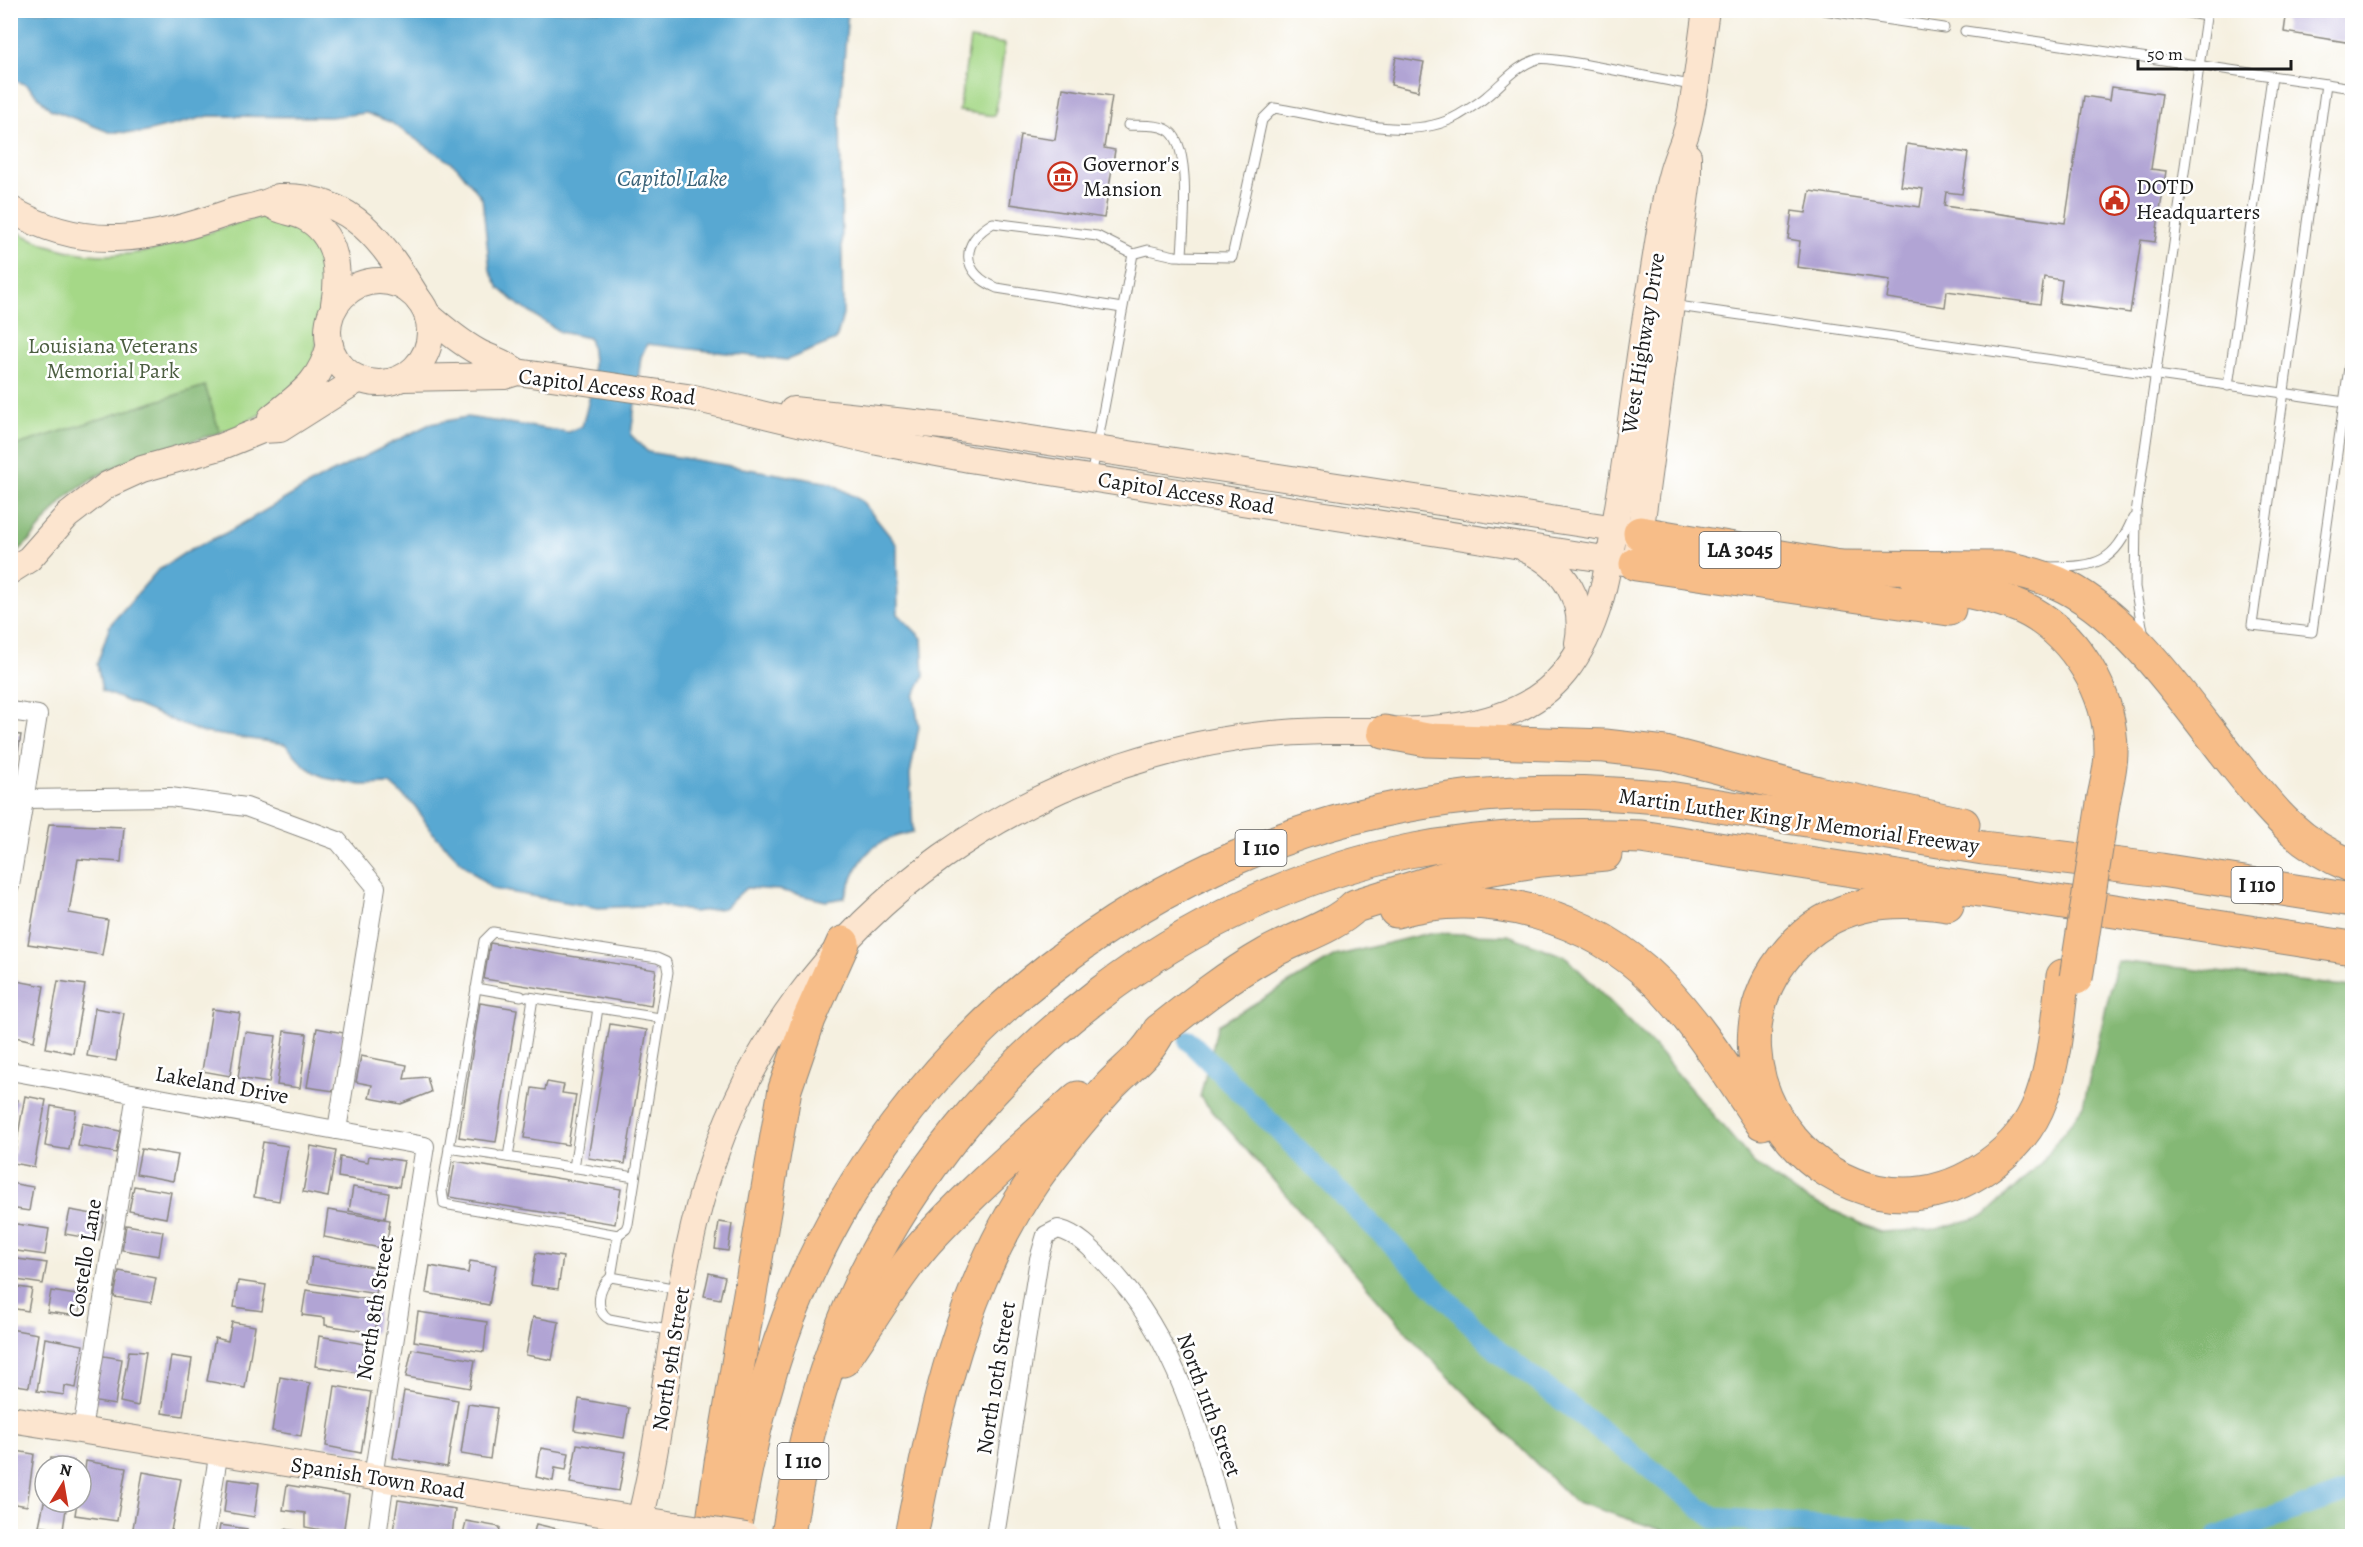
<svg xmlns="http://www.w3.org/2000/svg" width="2363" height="1547" viewBox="0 0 2363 1547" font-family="Alegreya,serif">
<rect width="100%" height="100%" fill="#fff"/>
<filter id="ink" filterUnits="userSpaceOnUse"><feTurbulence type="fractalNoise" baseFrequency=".0167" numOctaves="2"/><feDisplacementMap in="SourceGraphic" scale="12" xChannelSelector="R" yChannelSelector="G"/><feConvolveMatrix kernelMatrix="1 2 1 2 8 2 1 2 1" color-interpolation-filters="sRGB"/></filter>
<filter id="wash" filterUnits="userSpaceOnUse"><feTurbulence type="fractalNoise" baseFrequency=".008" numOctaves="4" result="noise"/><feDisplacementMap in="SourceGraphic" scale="24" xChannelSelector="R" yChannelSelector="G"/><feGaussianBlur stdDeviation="1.35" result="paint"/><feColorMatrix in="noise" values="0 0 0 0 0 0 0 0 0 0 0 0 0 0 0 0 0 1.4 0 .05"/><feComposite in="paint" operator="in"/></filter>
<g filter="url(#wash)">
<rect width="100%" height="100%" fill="#f5f0e0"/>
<!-- green -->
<g fill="#a5d887" stroke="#607a52" stroke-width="1.5">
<path d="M970 39 1005 44 995 116 959 111Z"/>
<path d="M265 216 294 220 324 248 327 298 320 315 314 365 270 409 237 427 148 454 99 475 66 497 11 556V228C65 260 123 262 182 242 209 233 237 221 265 216Z"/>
</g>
<!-- forest -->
<g fill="#84b874" stroke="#506a48" stroke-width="1.5">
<path d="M205 386 220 433C168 448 110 460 68 496 47 514 35 541 11 556V447Z"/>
<path d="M1429 933 1508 935 1566 957 1654 1046 1754 1163 1801 1196 1880 1232 1937 1229 1984 1216 2040 1164 2083 1106 2117 961 2352 987V1536H1680L1574 1501 1425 1353 1200 1097 1218 1025 1335 956Z"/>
</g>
<!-- water -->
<path fill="#58a8d2" stroke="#3a6277" stroke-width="1.5" d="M10 11H848L840 112 843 315 836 340 787 360 647 344 641 357 631 435 648 452 831 483 862 501 897 545 898 614 922 638 924 676 914 696 919 727 910 774 913 832C867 842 861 856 844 898L826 901 778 890 746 888 724 908 694 912 660 905 598 908 492 889 461 862 432 832 415 806 390 784 361 785 325 778 306 767 285 744 200 732 102 691 97 664 110 625 157 571 189 550 226 533 321 478 430 424 467 417 568 432 582 426C590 399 598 366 589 338L560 332 520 306 499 288 490 271 482 198 457 167 390 122 366 113 330 117 209 116 142 133 109 132 50 109 27 85 11 79Z"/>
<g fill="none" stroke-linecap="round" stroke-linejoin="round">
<!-- canal -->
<g stroke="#58a8d2" stroke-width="21">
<path d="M1189 1041 1497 1350 1714 1518 1969 1536"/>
<path d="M2218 1536 2352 1490"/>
</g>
</g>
<g id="blocks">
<!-- building -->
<g fill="#b1a4d4">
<path d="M2287 10H2352V43L2284 32Z"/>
<path d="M1396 57 1424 62 1418 91 1391 85Z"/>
<path d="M2112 87 2162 94 2151 169 2166 171 2155 242 2141 240 2130 313 2059 303 2062 280 2044 277 2040 304 1947 291 1945 307 1887 298 1890 280 1797 267 1800 241 1788 239 1792 211 1806 213 1810 191 1920 207 1923 189 1901 186 1907 144 1968 153 1962 194 1946 192 1944 206 2065 223 2084 96 2110 100Z"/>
<path d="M1063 88 1112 96 1104 148 1115 150 1104 218 1010 204 1020 135 1055 140Z"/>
<path d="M10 734 21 735 13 781H10Z"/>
<path d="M49 824 124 827 121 862 78 859 69 913 108 920 102 955 28 944Z"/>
<path d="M490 943 656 970 651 1006 484 979Z"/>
<path d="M11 980 44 986 34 1041 10 1036Z"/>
<path d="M58 981 85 985 73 1053 46 1048Z"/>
<path d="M480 1003 517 1009 496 1142 459 1137Z"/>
<path d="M95 1008 124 1013 116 1061 87 1056Z"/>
<path d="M212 1009 240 1013 230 1076 202 1071Z"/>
<path d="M610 1024 647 1030 625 1164 588 1158Z"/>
<path d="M317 1028 344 1033 334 1091 307 1087Z"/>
<path d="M284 1031 307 1034 300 1088 277 1085Z"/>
<path d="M245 1032 276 1036 269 1083 238 1078Z"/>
<path d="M361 1056 407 1065 404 1079 427 1077 431 1092 401 1104 369 1098 372 1085 356 1082Z"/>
<path d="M547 1082 564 1085 562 1093 576 1095 568 1145 524 1138 532 1088 545 1090Z"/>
<path d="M25 1096 46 1100 34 1167 13 1163Z"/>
<path d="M10 1099 18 1100 11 1127H10Z"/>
<path d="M51 1106 76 1110 69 1150 45 1146Z"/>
<path d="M82 1123 120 1131 116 1153 78 1146Z"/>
<path d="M263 1142 288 1146 279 1201 254 1197Z"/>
<path d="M311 1146 336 1151 328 1197 303 1192Z"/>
<path d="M141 1149 178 1155 173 1181 136 1174Z"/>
<path d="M369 1156 404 1161 399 1187 338 1177 340 1157 368 1162Z"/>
<path d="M455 1161 621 1189 615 1224 449 1197Z"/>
<path d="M10 1183 33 1187 29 1211 10 1208Z"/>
<path d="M134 1186 171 1192 166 1218 129 1211Z"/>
<path d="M353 1187 389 1193 385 1218 349 1211Z"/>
<path d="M70 1210 104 1216 99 1240 65 1234Z"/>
<path d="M328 1210 390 1220 386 1249 324 1237Z"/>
<path d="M719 1222 732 1224 728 1251 715 1249Z"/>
<path d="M10 1223 49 1229 45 1255 10 1250Z"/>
<path d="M126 1225 163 1231 159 1256 122 1250Z"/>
<path d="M536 1253 563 1257 558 1289 531 1285Z"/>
<path d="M312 1257 380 1268 376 1294 308 1283Z"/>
<path d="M10 1258 47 1263 43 1284 10 1279Z"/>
<path d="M470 1261 496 1265 489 1305 426 1293 430 1266 468 1273Z"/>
<path d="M119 1271 156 1278 151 1303 114 1297Z"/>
<path d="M709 1273 725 1277 720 1299 704 1296Z"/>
<path d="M238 1281 266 1285 262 1311 234 1307Z"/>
<path d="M10 1286 32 1289 28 1311 10 1308Z"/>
<path d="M306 1290 379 1301 375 1333 325 1325V1318L302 1315Z"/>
<path d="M51 1291 83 1296 78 1316 47 1312Z"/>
<path d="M418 1312 487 1322 484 1352 414 1341Z"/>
<path d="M533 1317 559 1322 552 1360 526 1355Z"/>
<path d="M232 1322 255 1326 245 1388 207 1381 215 1338 228 1341Z"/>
<path d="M10 1329 38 1334 29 1387 10 1384Z"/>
<path d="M319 1336 365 1344 359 1373 315 1366Z"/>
<path d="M45 1338 83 1345 76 1388 65 1386 64 1395 37 1391Z"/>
<path d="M412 1349 475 1360 470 1388 406 1377Z"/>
<path d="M129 1351 146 1352 138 1406 120 1402Z"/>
<path d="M98 1355 122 1359 115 1405 90 1401Z"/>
<path d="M171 1356 192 1359 183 1416 162 1413Z"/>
<path d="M280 1377 310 1383 301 1436 272 1431Z"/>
<path d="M335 1386 371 1392 361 1453 326 1446Z"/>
<path d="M404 1391 458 1400 447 1467 393 1458Z"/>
<path d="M579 1399 629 1408 624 1438 574 1430Z"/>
<path d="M468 1404 497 1408 490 1459 461 1454Z"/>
<path d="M577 1444 626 1452 619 1491 570 1483Z"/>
<path d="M541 1448 569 1453 566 1470 555 1468 553 1481 536 1477Z"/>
<path d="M10 1450 34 1454 27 1506 10 1503Z"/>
<path d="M51 1458 74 1461 73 1466H50Z"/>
<path d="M86 1461 126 1468 117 1521 75 1515 77 1502H81Z"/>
<path d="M143 1472 181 1479 170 1536 133 1528Z"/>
<path d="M228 1479 259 1483 254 1517 224 1512Z"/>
<path d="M287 1485 349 1495 343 1534 305 1527V1513L283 1510Z"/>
<path d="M398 1500 455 1509 452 1536 393 1531Z"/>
<path d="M44 1502H67L63 1530 39 1526Z"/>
<path d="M466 1521 500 1527 499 1536H463Z"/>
<path d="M536 1524 587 1536H533Z"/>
<path d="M220 1525 247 1529 246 1536H218Z"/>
<path d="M285 1529 318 1535V1536H284Z"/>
</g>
</g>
</g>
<g filter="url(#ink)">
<use href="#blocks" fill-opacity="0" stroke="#88867e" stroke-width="1.5"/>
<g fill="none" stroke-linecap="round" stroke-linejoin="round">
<defs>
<g id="lane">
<path d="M1823 10 1944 28"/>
<path d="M2170 10 2206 16"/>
<path d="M1965 31 2326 84"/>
<path d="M2352 88 2326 84 2252 625 2312 632 2352 346"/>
<path d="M1128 125C1139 126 1156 124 1166 129 1193 140 1183 230 1182 256"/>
<path d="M1671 305 2345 402"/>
<path d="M1122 308 997 288C961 273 959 243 993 223L1097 236 1133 254"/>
<path d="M2228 386 2272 77"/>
<path d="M1091 477 1133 254 1148 250 1175 256 1232 257 1262 120 1274 108C1327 115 1407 145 1457 116 1467 110 1478 104 1487 96 1504 82 1517 65 1538 59 1549 55 1673 82 1695 86"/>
<path d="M2051 567C2099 567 2114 562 2133 518"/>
<path d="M2144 637 2135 587 2136 513 2207 10"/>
<path d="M493 932 657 958 666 962 668 972 628 1224 626 1229 618 1235 444 1204 442 1190 484 941Z"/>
<path d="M476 988 521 996"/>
<path d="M528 997 618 1011"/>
<path d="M622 1012 660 1018"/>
<path d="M449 1148 495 1155"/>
<path d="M500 1156 590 1170"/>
<path d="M508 1157 533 998"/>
<path d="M574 1168 598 1008"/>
<path d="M595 1171 635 1177"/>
<path d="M611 1277 618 1235"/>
<path d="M673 1331 609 1319C594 1310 598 1287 611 1277L678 1289"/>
</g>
<g id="street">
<path d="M10 711 38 715 10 886"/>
<path d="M24 799 170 797 246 807 338 841 376 887 337 1130"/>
<path d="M10 1071 425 1146 373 1477"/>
<path d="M82 1430 136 1094"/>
<path d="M205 1536 219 1451"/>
<path d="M377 1536 385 1479"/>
<path d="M995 1536 1039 1259 1046 1235 1058 1229C1078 1234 1092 1249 1106 1264 1176 1336 1204 1441 1228 1536"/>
</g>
<g id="secondary">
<path d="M270 203C279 212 292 211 304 217 338 235 340 271 334 304"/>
<path d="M10 209C87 255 153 239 231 212 246 207 265 206 278 197 354 194 385 245 420 302"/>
<circle cx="379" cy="332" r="51"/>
<path d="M427 314C443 328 460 342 478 352 491 359 505 362 517 372"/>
<path d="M403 378 504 376 517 372 694 398 878 442 969 459 1636 564 1688 179V156"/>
<path d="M793 410 952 427 1629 531"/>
<path d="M271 418C301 393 319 384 330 345"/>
<path d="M1527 550C1565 567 1586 602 1578 643"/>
<path d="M10 571 29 559 67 516 107 485 142 469 220 447 262 430 280 429 359 379"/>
<path d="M10 1419 675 1525"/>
<path d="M636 1536C667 1420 671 1297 706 1182 787 912 1048 735 1325 731 1402 730 1511 740 1565 672 1601 626 1608 569 1617 513 1630 439 1637 365 1650 292 1657 254 1661 214 1671 177 1675 159 1684 143 1688 126 1697 89 1700 49 1706 10"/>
</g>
<g id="highway">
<path d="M1640 533 1840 567 1861 573"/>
<path d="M1636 564 1949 609"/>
<path d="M1840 567 2006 568C2027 572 2047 577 2066 587 2135 623 2189 708 2237 767 2272 811 2298 844 2352 866"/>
<path d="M1918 583C1952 589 1989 593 2021 607 2075 632 2111 692 2111 752 2111 767 2107 782 2104 797"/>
<path d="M1384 732 1427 740 1605 746 1665 753 1818 793 1963 824"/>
<path d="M1947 905C1888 896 1832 902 1790 950 1682 1074 1841 1259 1980 1171 2004 1156 2025 1135 2037 1109 2055 1069 2057 1019 2063 976"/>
<path d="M1396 911C1488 886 1591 916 1658 983 1698 1024 1729 1075 1762 1123"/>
<path d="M843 1360C873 1318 898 1271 934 1233 979 1185 1029 1142 1078 1098"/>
<path d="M711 1536 721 1463 785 1089 809 1019 843 943"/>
<path d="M733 1536C746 1462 762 1388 789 1317 896 1042 1155 837 1449 799 1523 789 1595 791 1669 798L1983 848 2161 870 2352 900"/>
<path d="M788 1536C801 1443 830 1340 874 1257 983 1053 1182 899 1409 851 1485 836 1563 833 1641 837L2352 948"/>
<path d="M911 1536C936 1411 961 1285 1036 1177 1059 1145 1084 1115 1111 1085 1127 1068 1149 1053 1159 1031 1194 1003 1228 976 1267 954 1295 938 1333 928 1355 906L1458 874 1541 860 1605 854"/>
</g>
</defs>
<!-- lane casing -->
<use href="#lane" stroke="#88867e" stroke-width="11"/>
<!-- street casing -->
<use href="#street" stroke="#88867e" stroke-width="20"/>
<!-- secondary casing -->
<use href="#secondary" stroke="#88867e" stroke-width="28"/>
<!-- highway casing -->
<use href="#highway" stroke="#88867e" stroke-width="35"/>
<!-- lane -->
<use href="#lane" stroke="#fff" stroke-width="9"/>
<!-- street -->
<use href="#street" stroke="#fff" stroke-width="18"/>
<!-- secondary -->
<use href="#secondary" stroke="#fce5cf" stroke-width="26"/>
<!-- highway -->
<use href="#highway" stroke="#f7bd88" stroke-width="33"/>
<defs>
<path id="secondary-bridge" d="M675 1525 746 1536"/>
<path id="highway-bridge" d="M2076 978 2104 797"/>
</defs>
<!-- secondary-bridge casing -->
<use href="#secondary-bridge" stroke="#88867e" stroke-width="28" stroke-linecap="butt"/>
<!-- highway-bridge casing -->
<use href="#highway-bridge" stroke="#88867e" stroke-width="35" stroke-linecap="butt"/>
<!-- secondary-bridge -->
<use href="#secondary-bridge" stroke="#fce5cf" stroke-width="26"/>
<!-- highway-bridge -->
<use href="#highway-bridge" stroke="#f7bd88" stroke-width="33"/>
</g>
</g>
<!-- icons -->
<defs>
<symbol id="museum-ring" viewBox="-11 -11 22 22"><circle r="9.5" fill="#fff" stroke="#c8321e" stroke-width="1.5"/><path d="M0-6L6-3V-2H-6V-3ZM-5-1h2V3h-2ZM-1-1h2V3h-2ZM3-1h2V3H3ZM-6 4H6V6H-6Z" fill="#c8321e"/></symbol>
<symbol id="civic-ring" viewBox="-11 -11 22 22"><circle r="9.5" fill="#fff" stroke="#c8321e" stroke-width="1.5"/><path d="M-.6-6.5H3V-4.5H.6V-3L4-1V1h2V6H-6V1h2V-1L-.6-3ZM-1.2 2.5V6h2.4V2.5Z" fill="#c8321e"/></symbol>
</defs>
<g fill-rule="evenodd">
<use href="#museum-ring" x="1046" y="160" width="33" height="33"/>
<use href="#civic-ring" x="2098" y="184" width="33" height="33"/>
</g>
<g text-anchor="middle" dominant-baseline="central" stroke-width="5" stroke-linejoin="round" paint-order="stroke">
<!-- shield labels -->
<g fill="#fff" stroke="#606060" stroke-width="1.5">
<rect x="1699.5" y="532" width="81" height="36" rx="4.5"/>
<rect x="1235.5" y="830" width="51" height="36" rx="4.5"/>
<rect x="2231.5" y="867" width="51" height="36" rx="4.5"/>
<rect x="777.5" y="1443" width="51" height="36" rx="4.5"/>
</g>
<g font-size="21" font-weight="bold" fill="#1c1c1c">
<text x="1740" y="550">LA 3045</text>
<text x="1261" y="848">I 110</text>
<text x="2257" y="885">I 110</text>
<text x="803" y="1461">I 110</text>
</g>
<!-- poi labels -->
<g font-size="22" fill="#1c1c1c" stroke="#fff" text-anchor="start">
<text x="1083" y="164">Governor's<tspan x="1083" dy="25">Mansion</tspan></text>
<text x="2136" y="187">DOTD<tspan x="2136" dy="25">Headquarters</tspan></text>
</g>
<!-- street labels -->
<g font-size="22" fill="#1c1c1c" stroke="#fff">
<text transform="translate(1643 343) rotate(-81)">West Highway Drive</text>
<text transform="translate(607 387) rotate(7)">Capitol Access Road</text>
<text transform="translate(1186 493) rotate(9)">Capitol Access Road</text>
<text transform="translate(1799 821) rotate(8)">Martin Luther King Jr Memorial Freeway</text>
<text transform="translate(222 1085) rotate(10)">Lakeland Drive</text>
<text transform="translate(85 1258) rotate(-81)">Costello Lane</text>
<text transform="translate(375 1308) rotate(-81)">North 8th Street</text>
<text transform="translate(671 1359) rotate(-81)">North 9th Street</text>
<text transform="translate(996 1378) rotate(-81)">North 10th Street</text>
<text transform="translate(1209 1405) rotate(70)">North 11th Street</text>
<text transform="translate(378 1478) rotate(9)">Spanish Town Road</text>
</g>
<!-- park labels -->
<g font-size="22" fill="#4c5e41" stroke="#fff">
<text x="113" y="346">Louisiana Veterans<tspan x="113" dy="25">Memorial Park</tspan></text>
</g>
<!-- water labels -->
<g font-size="24" font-style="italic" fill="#3a6277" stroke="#fff">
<text x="672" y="178">Capitol Lake</text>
</g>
</g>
<!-- margin -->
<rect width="2363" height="1547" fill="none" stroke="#fff" stroke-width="36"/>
<!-- north arrow -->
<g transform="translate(63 1484) rotate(11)"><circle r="28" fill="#ffffff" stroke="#a4a4a4" stroke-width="1.5"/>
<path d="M0-4.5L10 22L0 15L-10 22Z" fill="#c8321e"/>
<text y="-9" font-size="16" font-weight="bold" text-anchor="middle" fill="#1c1c1c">N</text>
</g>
<!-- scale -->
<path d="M2138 60v9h153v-9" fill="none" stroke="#1c1c1c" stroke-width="3"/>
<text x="2147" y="60" font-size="18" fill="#1c1c1c" stroke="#ffffff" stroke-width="4.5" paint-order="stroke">50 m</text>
</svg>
